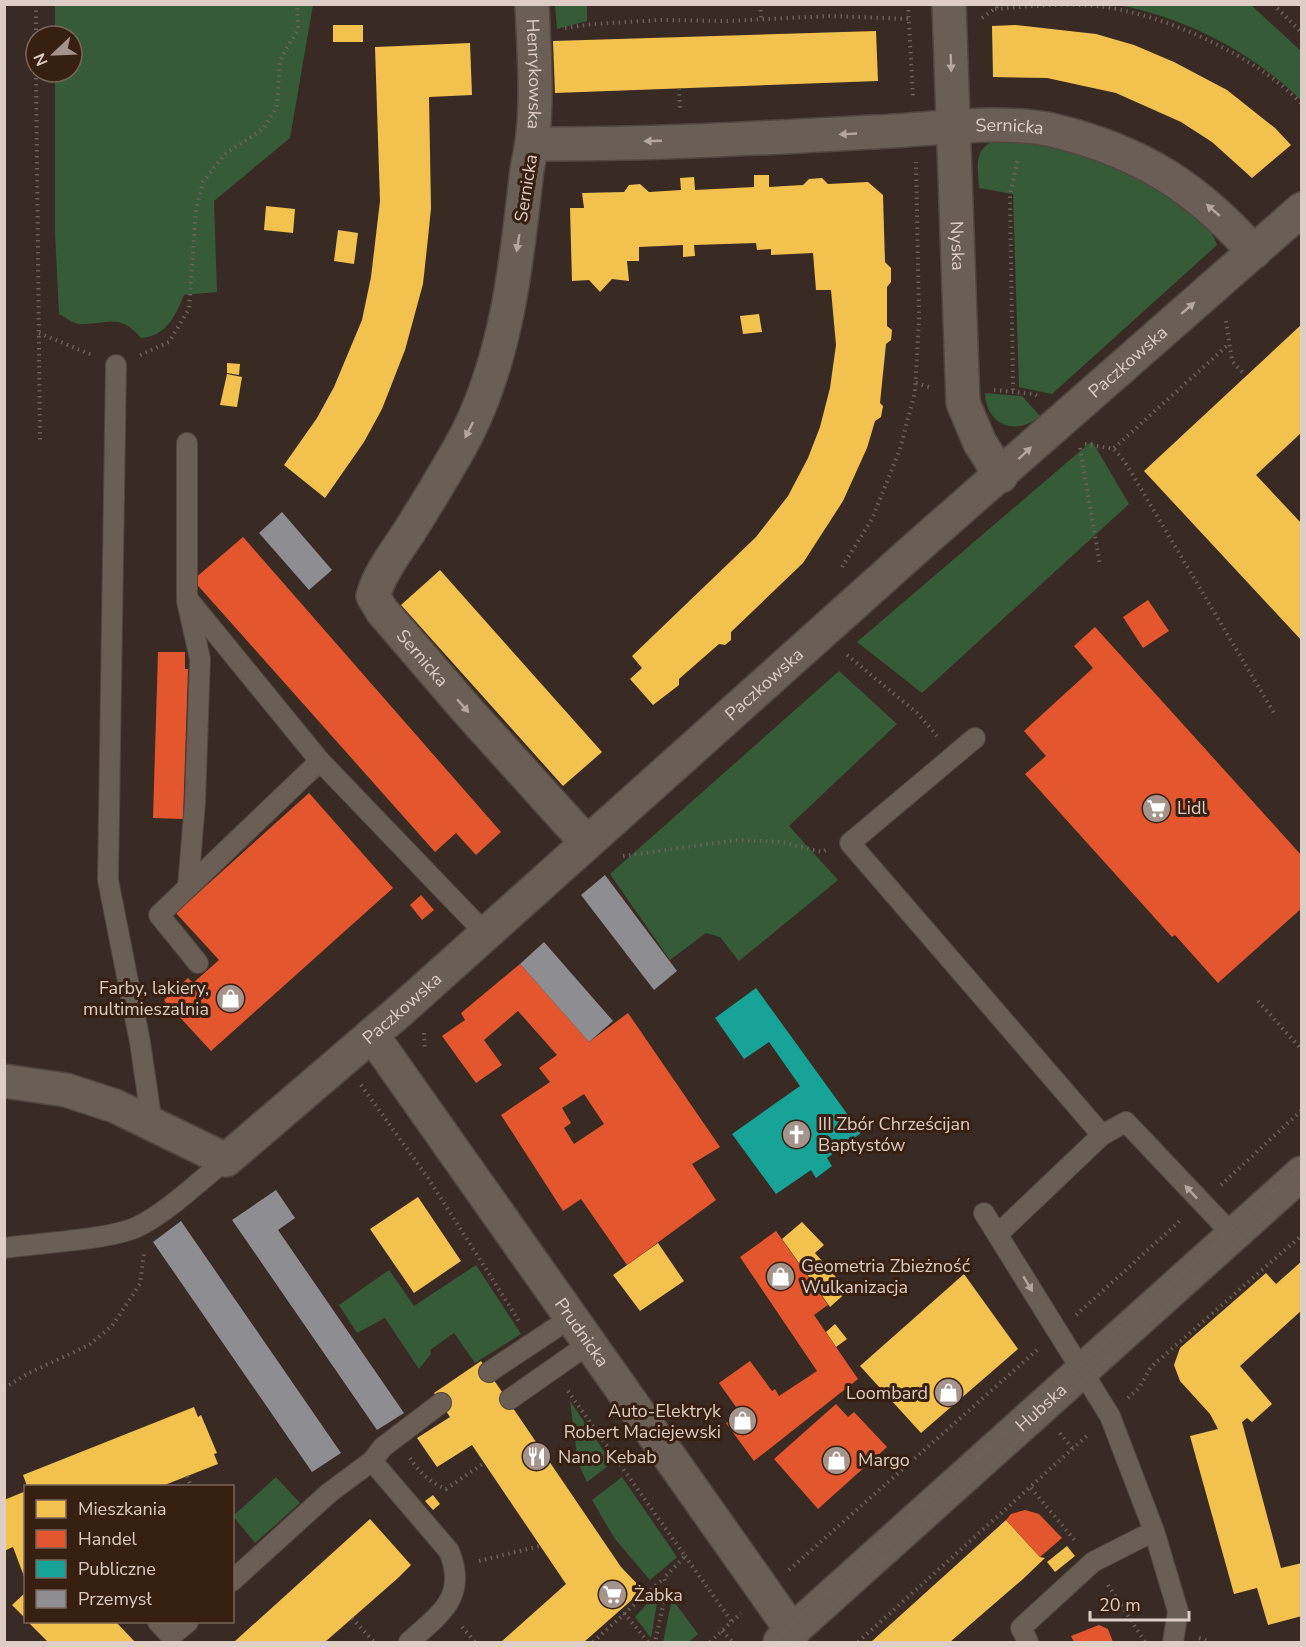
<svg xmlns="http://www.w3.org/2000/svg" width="1306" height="1647" viewBox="0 0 1306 1647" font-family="'Nunito Sans',sans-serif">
<rect width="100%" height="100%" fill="#392b23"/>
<!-- green -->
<g fill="#355b39">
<path d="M55 5H313L290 138 214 201 217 292 184 295C175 317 166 336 141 338 118 312 109 325 80 324 73 324 65 317 59 314L55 232V72H72V36H55Z"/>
<path d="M555 5H587V21L557 29Z"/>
<path d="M1119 5H1251L1301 51V100C1250 51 1188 19 1119 5Z"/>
<path d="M994 141C1065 143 1130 163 1184 208 1198 220 1212 228 1217 245L1052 394 1019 387 1013 194 979 188C978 169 973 149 994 141Z"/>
<path d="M985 393 1022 396 1040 416C1016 437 986 425 985 393Z"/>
<path d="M1092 441 1129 504 922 693 857 642Z"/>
<path d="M839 671 897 724 789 826 838 880 739 961 720 937 706 933 670 960 610 874Z"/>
<path d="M476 1265 521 1334 475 1363 454 1333 430 1350 431 1354 419 1369 385 1318 357 1333 339 1305 389 1270 414 1306Z"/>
<path d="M570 1401 612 1463 587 1482 578 1463Z"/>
<path d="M276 1477 300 1503 255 1543 233 1516Z"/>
<path d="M622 1477 677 1557 650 1580 615 1539 592 1500Z"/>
<path d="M659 1591 651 1638 635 1617Z"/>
<path d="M672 1599 698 1634 689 1642H663Z"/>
</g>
<!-- homes -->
<g fill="#f2c14e">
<rect x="333" y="25" width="30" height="17"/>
<path d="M1015 25 1096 34 1134 45 1174 62 1227 90 1275 128 1291 145 1252 178 1212 142 1181 122 1116 93 1047 78 993 77 992 26Z"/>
<path d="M876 31 878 81 555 93 553 41Z"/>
<path d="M470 43 472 95 429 97 431 208 428 238 423 284 405 350 382 409 364 442 325 498 284 465 317 418 334 387 362 320 371 277 380 201 375 47Z"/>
<path d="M754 175H769V187L803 185 809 179 822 178 828 184 868 182 883 195 885 262 891 268V282L887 287V326L892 330 891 340 886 344 880 403 883 406 881 417 875 421 867 448 843 501 803 563 731 632V640L725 645 719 644 679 679V685L653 705 630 679 642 668 632 656 756 537 788 496 808 458 820 427 830 388 836 345 831 290H816L813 253 771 255V249L757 250 756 243 694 245 695 256 683 257V245L639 247V261H627L629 281 612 279 600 292 589 280 572 281 570 208H584L582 193 624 192 629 185 640 184 649 192 681 190 680 178 694 177 695 190 754 187Z"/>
<path d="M266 206 295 209 293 233 264 230Z"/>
<path d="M338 230 358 233 354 264 334 261Z"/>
<path d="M759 314 762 332 743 334 740 316Z"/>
<path d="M1302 324V432L1256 475 1302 524V641L1144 471Z"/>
<path d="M227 363 240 364 239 375 227 373Z"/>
<path d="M227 374 242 377 237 407 220 405Z"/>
<path d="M440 570 602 752 563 786 401 605Z"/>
<path d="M418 1197 461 1261 414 1293 370 1229Z"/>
<path d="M802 1222 824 1245 815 1253 848 1291 830 1307 782 1239Z"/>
<path d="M658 1243 684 1281 640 1311 613 1275Z"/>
<path d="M1302 1261V1310L1240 1366 1272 1404 1252 1422 1247 1418 1242 1422 1281 1568 1302 1563V1616L1268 1625 1257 1588 1234 1594 1190 1436 1218 1429 1210 1414 1180 1381 1174 1365 1180 1348 1266 1273 1276 1284Z"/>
<path d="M964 1274 1018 1349 921 1433 860 1366Z"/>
<path d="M835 1324 847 1339 836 1347 826 1332Z"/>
<path d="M481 1361 621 1567 643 1590 584 1642H501L566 1584 472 1445 437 1467 417 1438 450 1417 434 1393Z"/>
<path d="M194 1407 198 1417 201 1415 217 1453 214 1454 218 1464 162 1486H27L23 1475Z"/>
<path d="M26 1491V1579H25L13 1547 4 1551V1500Z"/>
<path d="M433 1495 440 1504 433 1510 425 1501Z"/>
<path d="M370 1519 411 1565 398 1578 325 1642H234Z"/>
<path d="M1006 1520 1040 1557 1045 1558 1023 1579 950 1642H871Z"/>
<path d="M1067 1546 1075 1556 1055 1572 1047 1562Z"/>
<path d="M26 1592V1619L12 1605Z"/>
<path d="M28 1622H116L135 1642H48Z"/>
</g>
<!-- shops -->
<g fill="#e4572e" fill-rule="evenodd">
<path d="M243 537 501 832 476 855 456 833 435 852 193 580Z"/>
<path d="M1148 600 1169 631 1143 648 1123 617Z"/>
<path d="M1095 627 1302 856V908L1218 983 1175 935 1172 937 1025 774 1046 756 1024 731 1093 668 1074 646Z"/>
<path d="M158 652H185V669H188L183 819 153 818Z"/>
<path d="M309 793 393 888 211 1051 164 1000 188 978 193 983 219 960 176 913Z"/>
<path d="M421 895 434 910 422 920 410 905Z"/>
<path d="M520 964 589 1042 628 1013 720 1147 692 1164 716 1200 627 1265 581 1199 563 1211 501 1115 550 1082 539 1068 557 1055 518 1011 484 1040 502 1065 476 1083 442 1036 465 1020 461 1013ZM584 1094 604 1124 574 1144 564 1128 571 1123 562 1108Z"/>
<path d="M776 1231 828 1305 814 1315 858 1379 754 1461 726 1423 741 1414 719 1383 750 1361 772 1391 775 1389 779 1396 817 1371 740 1257Z"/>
<path d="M836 1404 848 1417 854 1412 887 1447 818 1509 774 1459Z"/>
<path d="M1025 1510 1039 1514 1062 1538 1040 1557 1006 1520 1011 1514Z"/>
<path d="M1099 1625 1108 1629 1113 1642H1074L1071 1636Z"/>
</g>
<!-- public -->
<path fill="#17a398" d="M756 988 861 1133 827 1158 832 1166 816 1178 811 1170 776 1194 732 1134 800 1086 769 1042 744 1059 715 1018Z"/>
<!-- industry -->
<g fill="#8d8d92">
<path d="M282 512 332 570 309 590 259 533Z"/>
<path d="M605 875 677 971 654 990 581 895Z"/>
<path d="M544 942 613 1021 589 1042 520 964Z"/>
<path d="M276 1190 295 1218 278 1230 404 1413 377 1430 232 1220Z"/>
<path d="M181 1221 341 1453 312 1472 153 1242Z"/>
</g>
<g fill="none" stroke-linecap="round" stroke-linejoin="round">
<defs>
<g id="service">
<path d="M116 365 108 880 140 1042 152 1124"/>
<path d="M187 443V598L320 761 485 933"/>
<path d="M187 601 200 659 195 802 188 887"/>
<path d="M975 738 850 843 1102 1135"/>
<path d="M198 963 159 915 320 761"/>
<path d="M984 1213 1110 1416 1154 1531 1178 1611 1173 1642"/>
<path d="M998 1234 1102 1135 1126 1122 1232 1234"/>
<path d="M4 1248C39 1243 108 1240 137 1227 168 1212 199 1181 226 1160"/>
<path d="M489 1372 572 1317"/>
<path d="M510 1399 590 1343"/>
<path d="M372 1461 383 1447 441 1403"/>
<path d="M232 1581 329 1493 372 1461 449 1551C468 1597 440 1614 409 1642"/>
<path d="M158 1622 171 1636 188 1622"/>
<path d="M1028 1642 1021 1628 1093 1562 1154 1531"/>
</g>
<g id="minor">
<path id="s1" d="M532 4C534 59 540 116 527 169 517 259 508 352 467 434 449 468 429 500 409 532 396 552 380 572 373 596L382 611 467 710 587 843"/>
<path id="s2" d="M949 4 963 403 980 443 1001 476"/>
<path id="s3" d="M533 144C647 145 761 138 874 132 930 130 1001 118 1056 131 1141 152 1196 187 1254 252"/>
<path id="s4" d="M372 1035 793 1632"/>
<path id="s5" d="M4 1081 66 1090 115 1106 226 1160 402 1009 925 540 1302 209"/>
</g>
<g id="tertiary">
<path id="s6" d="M780 1642 1302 1173"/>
</g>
</defs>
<!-- service casing -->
<use href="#service" stroke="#52463f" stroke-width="22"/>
<!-- minor casing -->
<use href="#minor" stroke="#52463f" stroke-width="36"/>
<!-- tertiary casing -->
<use href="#tertiary" stroke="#52463f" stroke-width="36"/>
<!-- path -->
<g stroke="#6b6159" stroke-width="4" stroke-dasharray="1.5 4.5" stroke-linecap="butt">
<path d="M760 4 761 18"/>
<path d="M908 4 913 97"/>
<path d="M1273 4 1302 33"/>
<path d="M995 9C1029 6 1063 3 1097 6 1163 13 1256 56 1302 104"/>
<path d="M982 18 1001 4"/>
<path d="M565 28 593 24 661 20 728 21 831 16 908 19"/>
<path d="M36 36V4"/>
<path d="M36 72 40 441"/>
<path d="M679 88 680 110"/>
<path d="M1226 321 1232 361 1245 375"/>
<path d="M39 333 92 355"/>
<path d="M140 355 169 342 189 309 196 209 203 182 225 154 263 129 277 107 280 60 298 29 297 4"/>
<path d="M916 383 929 387"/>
<path d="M994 390 1034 394 1039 397"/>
<path d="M1013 390 1010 196 1018 158"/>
<path d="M1301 437 1302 438"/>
<path d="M1085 444 1114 449 1125 462 1274 713"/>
<path d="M1080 448 1100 565"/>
<path d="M1114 448 1229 344"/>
<path d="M842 567 872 519 900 449 915 392 919 319 916 162"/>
<path d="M847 655 917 713 937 736"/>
<path d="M623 856 737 840 782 842 822 852 826 850"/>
<path d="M1258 1001 1302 1050"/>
<path d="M424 1033 425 1050"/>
<path d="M361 1085 428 1178 519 1321"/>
<path d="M1221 1185 1302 1110"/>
<path d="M1076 1315 1182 1219"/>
<path d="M4 1388 27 1374 89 1345 112 1326 140 1284 144 1253"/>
<path d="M568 1391 685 1556 664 1578 667 1588 655 1642"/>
<path d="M1128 1398 1139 1388 1151 1367 1302 1235"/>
<path d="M1060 1433 1073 1449"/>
<path d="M410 1458C418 1471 431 1483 446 1489L484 1463"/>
<path d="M187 1476 191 1486"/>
<path d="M1031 1488 1077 1543"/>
<path d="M685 1556 732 1622"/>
<path d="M479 1561 540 1546"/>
<path d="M789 1570 1037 1350"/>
<path d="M1108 1585 1145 1642"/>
<path d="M624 1613 648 1642"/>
<path d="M352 1618 374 1642"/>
<path d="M462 1627 475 1642"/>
<path d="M722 1631 733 1642"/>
<path d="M1199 1638 1210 1642"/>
<path d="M593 1642 664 1578"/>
<path d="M710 1642 741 1613"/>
<path d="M858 1642 1089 1434"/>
</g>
<!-- service -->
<use href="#service" stroke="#6b5e54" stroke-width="20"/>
<!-- minor -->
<use href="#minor" stroke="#6b5e54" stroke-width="33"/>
<!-- tertiary -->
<use href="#tertiary" stroke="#6b5e54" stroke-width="33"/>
<!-- tram -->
<g stroke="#6c625a" stroke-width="1.5">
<path d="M772 1642 1302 1166"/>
<path d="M793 1642 1302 1185"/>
</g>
</g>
<!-- one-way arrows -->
<defs><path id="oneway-solid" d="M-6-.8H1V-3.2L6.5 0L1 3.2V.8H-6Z" transform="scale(1.5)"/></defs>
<g fill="#b6a69d">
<use href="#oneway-solid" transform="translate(951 63) rotate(88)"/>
<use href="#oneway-solid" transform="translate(848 134) rotate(177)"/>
<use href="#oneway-solid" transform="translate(653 141) rotate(178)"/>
<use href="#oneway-solid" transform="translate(1213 210) rotate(-139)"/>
<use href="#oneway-solid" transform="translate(518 243) rotate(99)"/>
<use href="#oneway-solid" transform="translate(1188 308) rotate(-41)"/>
<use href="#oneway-solid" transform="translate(469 430) rotate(117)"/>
<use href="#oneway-solid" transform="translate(1025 453) rotate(-43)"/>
<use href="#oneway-solid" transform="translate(463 706) rotate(49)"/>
<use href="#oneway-solid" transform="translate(1191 1192) rotate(-133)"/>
<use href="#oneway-solid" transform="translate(1028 1284) rotate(59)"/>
</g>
<!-- icons -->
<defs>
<symbol id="supermarket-disc" viewBox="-11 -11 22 22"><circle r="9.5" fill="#a4948c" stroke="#371f12"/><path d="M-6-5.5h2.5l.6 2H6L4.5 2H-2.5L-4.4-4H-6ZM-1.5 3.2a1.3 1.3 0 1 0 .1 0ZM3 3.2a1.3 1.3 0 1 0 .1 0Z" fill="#fff"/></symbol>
<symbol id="shop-disc" viewBox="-11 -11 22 22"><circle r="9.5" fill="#a4948c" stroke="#371f12"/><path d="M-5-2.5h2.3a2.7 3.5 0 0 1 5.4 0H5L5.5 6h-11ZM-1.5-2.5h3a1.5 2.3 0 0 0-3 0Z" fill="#fff"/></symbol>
<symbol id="church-disc" viewBox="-11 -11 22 22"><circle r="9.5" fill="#a4948c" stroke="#371f12"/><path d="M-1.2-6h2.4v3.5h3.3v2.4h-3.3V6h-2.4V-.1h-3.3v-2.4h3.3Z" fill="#fff"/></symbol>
<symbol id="restaurant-disc" viewBox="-11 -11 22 22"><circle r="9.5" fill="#a4948c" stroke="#371f12"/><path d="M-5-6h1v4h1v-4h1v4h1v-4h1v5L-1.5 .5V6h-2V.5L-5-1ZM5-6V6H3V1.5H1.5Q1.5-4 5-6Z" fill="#fff"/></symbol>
</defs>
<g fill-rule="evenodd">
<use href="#supermarket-disc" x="1140" y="792" width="33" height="33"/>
<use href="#shop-disc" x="214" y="982" width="33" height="33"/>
<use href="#church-disc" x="780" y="1118" width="33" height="33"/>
<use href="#shop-disc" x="764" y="1260" width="33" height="33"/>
<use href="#shop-disc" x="932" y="1376" width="33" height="33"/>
<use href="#shop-disc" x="726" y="1404" width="33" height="33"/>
<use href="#restaurant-disc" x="520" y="1440" width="33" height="33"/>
<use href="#shop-disc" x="820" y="1444" width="33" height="33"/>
<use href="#supermarket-disc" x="596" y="1578" width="33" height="33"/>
</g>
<g text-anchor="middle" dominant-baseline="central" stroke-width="6" stroke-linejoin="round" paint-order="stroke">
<!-- street labels -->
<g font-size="18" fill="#decdc5" stroke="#371f12">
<text stroke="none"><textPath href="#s1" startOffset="70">Henrykowska</textPath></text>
<text stroke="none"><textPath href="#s3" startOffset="477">Sernicka</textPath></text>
<text transform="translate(526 188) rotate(-81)">Sernicka</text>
<text stroke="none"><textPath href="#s2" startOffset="242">Nyska</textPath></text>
<text stroke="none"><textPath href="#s5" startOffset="1442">Paczkowska</textPath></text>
<text stroke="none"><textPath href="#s1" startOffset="706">Sernicka</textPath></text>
<text stroke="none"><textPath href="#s5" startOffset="956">Paczkowska</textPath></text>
<text stroke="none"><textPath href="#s5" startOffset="470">Paczkowska</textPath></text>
<text stroke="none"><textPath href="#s4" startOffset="364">Prudnicka</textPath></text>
<text stroke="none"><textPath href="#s6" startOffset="351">Hubska</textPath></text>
</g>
<!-- poi labels -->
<g font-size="18" fill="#decdc5" stroke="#371f12" text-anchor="start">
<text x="1177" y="808">Lidl</text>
<text x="209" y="988" text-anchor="end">Farby, lakiery,<tspan x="209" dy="21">multimieszalnia</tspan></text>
<text x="818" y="1124">III Zbór Chrześcijan<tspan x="818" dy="21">Baptystów</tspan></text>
<text x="801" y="1266">Geometria Zbieżność<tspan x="801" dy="21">Wulkanizacja</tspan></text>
<text x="928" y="1393" text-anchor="end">Loombard</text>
<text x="721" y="1411" text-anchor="end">Auto-Elektryk<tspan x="721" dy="21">Robert Maciejewski</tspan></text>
<text x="558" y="1457">Nano Kebab</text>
<text x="858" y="1460">Margo</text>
<text x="634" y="1595">Żabka</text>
</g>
</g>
<!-- border -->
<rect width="1306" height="1647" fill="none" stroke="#decdc5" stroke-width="12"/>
<!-- legend -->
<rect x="24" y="1485" width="210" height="138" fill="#371f12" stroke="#7a655a" stroke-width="1.5"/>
<rect x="36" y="1500" width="30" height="18" fill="#f2c14e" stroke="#7a655a" stroke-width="1.5"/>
<text x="78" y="1515" font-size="18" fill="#decdc5">Mieszkania</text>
<rect x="36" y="1530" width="30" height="18" fill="#e4572e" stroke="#7a655a" stroke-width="1.5"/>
<text x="78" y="1545" font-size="18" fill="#decdc5">Handel</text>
<rect x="36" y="1560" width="30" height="18" fill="#17a398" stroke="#7a655a" stroke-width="1.5"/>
<text x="78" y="1575" font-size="18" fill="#decdc5">Publiczne</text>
<rect x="36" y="1590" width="30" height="18" fill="#8d8d92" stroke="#7a655a" stroke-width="1.5"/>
<text x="78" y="1605" font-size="18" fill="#decdc5">Przemysł</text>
<!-- north arrow -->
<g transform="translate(54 54) rotate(247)"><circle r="28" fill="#371f12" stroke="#7a655a" stroke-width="1.5"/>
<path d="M0-4.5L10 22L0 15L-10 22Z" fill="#a4948c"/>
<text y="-9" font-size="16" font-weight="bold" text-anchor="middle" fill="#decdc5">N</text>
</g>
<!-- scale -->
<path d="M1090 1611v9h99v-9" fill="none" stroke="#decdc5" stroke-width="3"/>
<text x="1099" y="1611" font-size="18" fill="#decdc5" stroke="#371f12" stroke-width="4.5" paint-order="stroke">20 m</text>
</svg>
